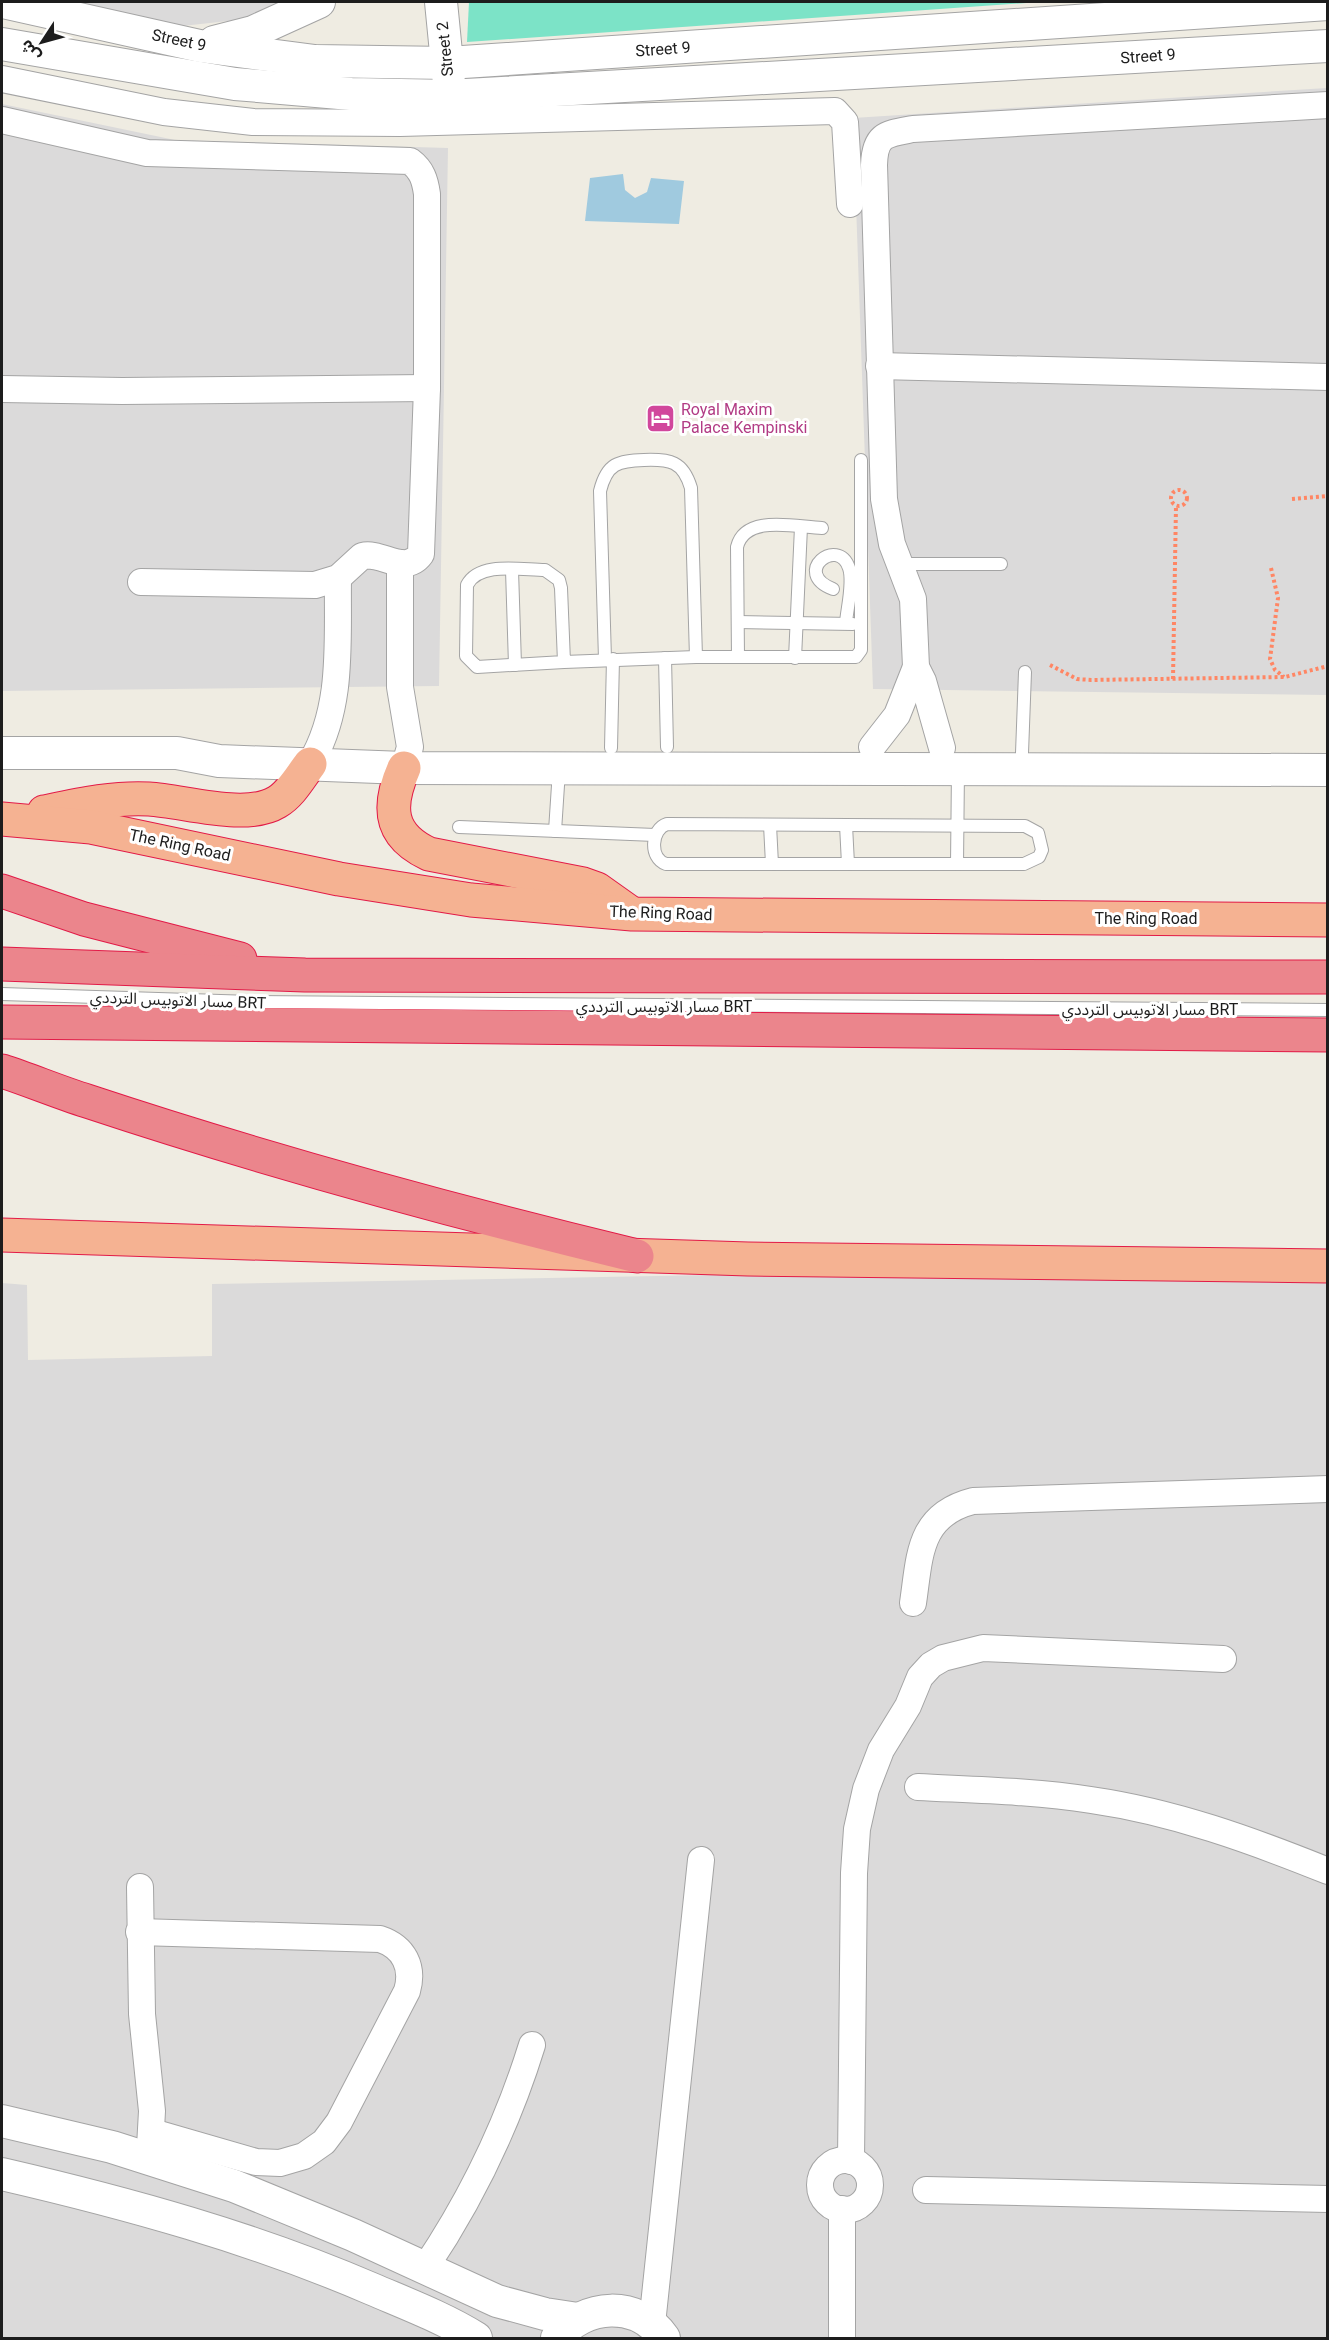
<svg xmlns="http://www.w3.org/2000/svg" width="1329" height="2340" viewBox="0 0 1329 2340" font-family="Roboto,'Noto Sans Arabic',sans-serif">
<rect width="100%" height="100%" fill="#efece2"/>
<!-- residential -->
<g fill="#dbdada">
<path d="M65 2H290L257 18 173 27Z"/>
<path d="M1327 88V695L873 689 853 118Z"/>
<path d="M2 104 175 140 448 148 439 686 2 691Z"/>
<path d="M1327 1264V2338H2V1283L27 1285 28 1360 212 1356V1284Z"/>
</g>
<!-- pitch -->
<path fill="#7ce3c7" d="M469 2H1040L467 42Z"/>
<!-- water -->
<path fill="#a0cadf" d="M623 174 625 190 635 198 647 192 651 178 684 181 679 224 585 221 590 178Z"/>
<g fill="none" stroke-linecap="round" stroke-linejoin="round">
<defs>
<g id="service">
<path d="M901 564H1001"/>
<path d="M512 570 515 665"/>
<path d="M833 589C791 573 838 535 849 568 854 582 847 608 846 623"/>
<path d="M738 622 853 624"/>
<path d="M738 657 737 547C745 514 795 527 822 528"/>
<path d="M665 658 667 747"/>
<path d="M795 658 801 527"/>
<path d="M605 659 600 491C607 463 618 461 644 460 670 459 683 461 691 488L696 657"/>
<path d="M564 662 477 667 466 656 467 585C479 561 522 570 545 570L559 580 561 588 564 662 696 657H856L861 650V460"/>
<path d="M611 748 613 659"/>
<path d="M1022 753 1025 672"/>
<path d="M667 824 1025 826 1038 833 1042 850 1039 857 1024 864H666C649 858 651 829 667 824Z"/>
<path d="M770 825 772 864"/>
<path d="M846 825 848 864"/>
<path d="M459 827 655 835"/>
<path d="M555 831 559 770"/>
<path d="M957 864 958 769"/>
<path d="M2 994 252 1002 1328 1010"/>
</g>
<g id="minor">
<path d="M2 79 164 112 253 122 400 123 835 111 845 122 850 204"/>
<path d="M2 120 147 153 410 161C422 170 425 180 427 194V388L421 554C405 576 382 551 362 556L338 578 315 585 141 582"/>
<path d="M879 366 1328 377"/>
<path d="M2 389 122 391 427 388"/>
<path d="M400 563V687L410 747 404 768"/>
<path d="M872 747 897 715 916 667"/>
<path d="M942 748 923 681 916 667 913 599 892 544 884 499 874 165C875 134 886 134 913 129L1328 105"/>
<path d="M310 764C344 708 337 641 338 578"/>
<path d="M913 1603C920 1556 918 1515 973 1501L1328 1489"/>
<path d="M918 1787C976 1790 1034 1791 1091 1800 1174 1812 1251 1840 1328 1871"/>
<path d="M140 1887 142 2014 152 2111 150 2147"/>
<path d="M139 1932 380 1939C404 1947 414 1967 407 1991L339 2122 324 2142 304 2156 280 2163 256 2162 152 2132"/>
<circle cx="845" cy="2185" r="25"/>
<path d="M851 2161 854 1873 857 1829 866 1789 881 1750 908 1706 920 1677 931 1665 943 1658 983 1648 1223 1659"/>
<path d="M926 2190 1328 2199"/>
<path d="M842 2209V2338"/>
<path d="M425 2268C472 2198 507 2126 532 2045"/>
<path d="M652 2324 701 1860"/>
</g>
<g id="tertiary">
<path d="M3 2 200 46 315 61 448 63 1328 4"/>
<path d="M441 2 449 83"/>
<path d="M214 42 253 32 319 2"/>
<path d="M2 44 235 84 351 94 449 96 1328 46"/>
<path d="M2 753H177L219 761 404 768 1328 770"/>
<path d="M2 2121 112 2147 234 2186 353 2235 497 2301 545 2314 578 2319"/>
<path d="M2 2174C127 2203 254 2238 372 2289 407 2304 444 2318 476 2338"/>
<path d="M557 2338C584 2303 638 2300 664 2338"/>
</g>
<g id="trunk">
<path d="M404 768C387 806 388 835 429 854L583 884 597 889 628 911"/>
<path d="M44 812C78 805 114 797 149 799 184 801 246 821 277 802 291 794 300 777 310 764"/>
<path d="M2 819 91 827 339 879 471 900 632 914 1328 920"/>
<path d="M2 1235 748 1259 1328 1266"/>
</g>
<g id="motorway">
<path d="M2 891 84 919 240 959"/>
<path d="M2 964 305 975 1328 977"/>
<path d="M2 1022 1328 1035"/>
<path d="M2 1071C30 1080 58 1092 87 1101 268 1161 451 1211 637 1256"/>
</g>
</defs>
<!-- service casing -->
<use href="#service" stroke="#a4a4a4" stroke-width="14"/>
<!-- minor casing -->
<use href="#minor" stroke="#a4a4a4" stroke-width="28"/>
<!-- tertiary casing -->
<use href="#tertiary" stroke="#a4a4a4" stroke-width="34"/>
<!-- trunk casing -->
<use href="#trunk" stroke="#e21a47" stroke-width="35"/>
<!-- motorway casing -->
<use href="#motorway" stroke="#e21a47" stroke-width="35"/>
<!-- path -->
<g stroke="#ff8664" stroke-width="4" stroke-dasharray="3 3" stroke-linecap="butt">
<circle cx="1179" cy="498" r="8"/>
<path d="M1292 499 1328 496"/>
<path d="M1271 568 1278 598 1270 659 1275 670 1284 677"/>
<path d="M1050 665 1077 679 1091 680 1285 677 1328 666"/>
<path d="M1173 679 1176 506"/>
</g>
<!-- service -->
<use href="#service" stroke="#fff" stroke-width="12"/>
<!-- minor -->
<use href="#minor" stroke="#fff" stroke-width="26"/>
<!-- tertiary -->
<use href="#tertiary" stroke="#fff" stroke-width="32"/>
<!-- trunk -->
<use href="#trunk" stroke="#f5b292" stroke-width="33"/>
<!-- motorway -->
<use href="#motorway" stroke="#eb858c" stroke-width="33"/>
</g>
<!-- icons -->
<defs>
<symbol id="hotel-square" viewBox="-11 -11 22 22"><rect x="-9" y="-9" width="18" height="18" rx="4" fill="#d1479c" stroke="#fff"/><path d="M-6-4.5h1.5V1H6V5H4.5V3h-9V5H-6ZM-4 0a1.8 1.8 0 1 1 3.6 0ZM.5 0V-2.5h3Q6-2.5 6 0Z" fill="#fff"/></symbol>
</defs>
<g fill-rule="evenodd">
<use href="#hotel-square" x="644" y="402" width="33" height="33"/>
</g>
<g text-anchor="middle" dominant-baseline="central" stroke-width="6" stroke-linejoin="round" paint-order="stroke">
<!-- street labels -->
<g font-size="16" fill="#1d1d1d" stroke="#fff">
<text transform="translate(179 40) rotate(12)">Street 9</text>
<text transform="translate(445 49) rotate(-96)">Street 2</text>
<text transform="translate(663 49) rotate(-4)">Street 9</text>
<text transform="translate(1148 56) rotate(-4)">Street 9</text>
<text transform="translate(180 845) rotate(12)">The Ring Road</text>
<text transform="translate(661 913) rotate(2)">The Ring Road</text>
<text x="1146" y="918">The Ring Road</text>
<text transform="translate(178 1000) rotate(2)">مسار الاتوبيس الترددي BRT</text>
<text x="664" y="1006">مسار الاتوبيس الترددي BRT</text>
<text x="1150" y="1009">مسار الاتوبيس الترددي BRT</text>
</g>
<!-- hotel labels -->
<g font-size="16" fill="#b23c85" stroke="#fff" text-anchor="start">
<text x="681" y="409">Royal Maxim<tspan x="681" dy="18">Palace Kempinski</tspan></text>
</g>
</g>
<!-- border -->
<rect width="1329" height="2340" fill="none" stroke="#1d1d1d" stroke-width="6"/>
<!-- north arrow -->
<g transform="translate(42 42) rotate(234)" stroke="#ffffff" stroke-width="4.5" paint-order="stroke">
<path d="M0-4.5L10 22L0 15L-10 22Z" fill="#1d1d1d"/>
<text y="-9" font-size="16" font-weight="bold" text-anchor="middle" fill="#1d1d1d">ش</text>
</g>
</svg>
